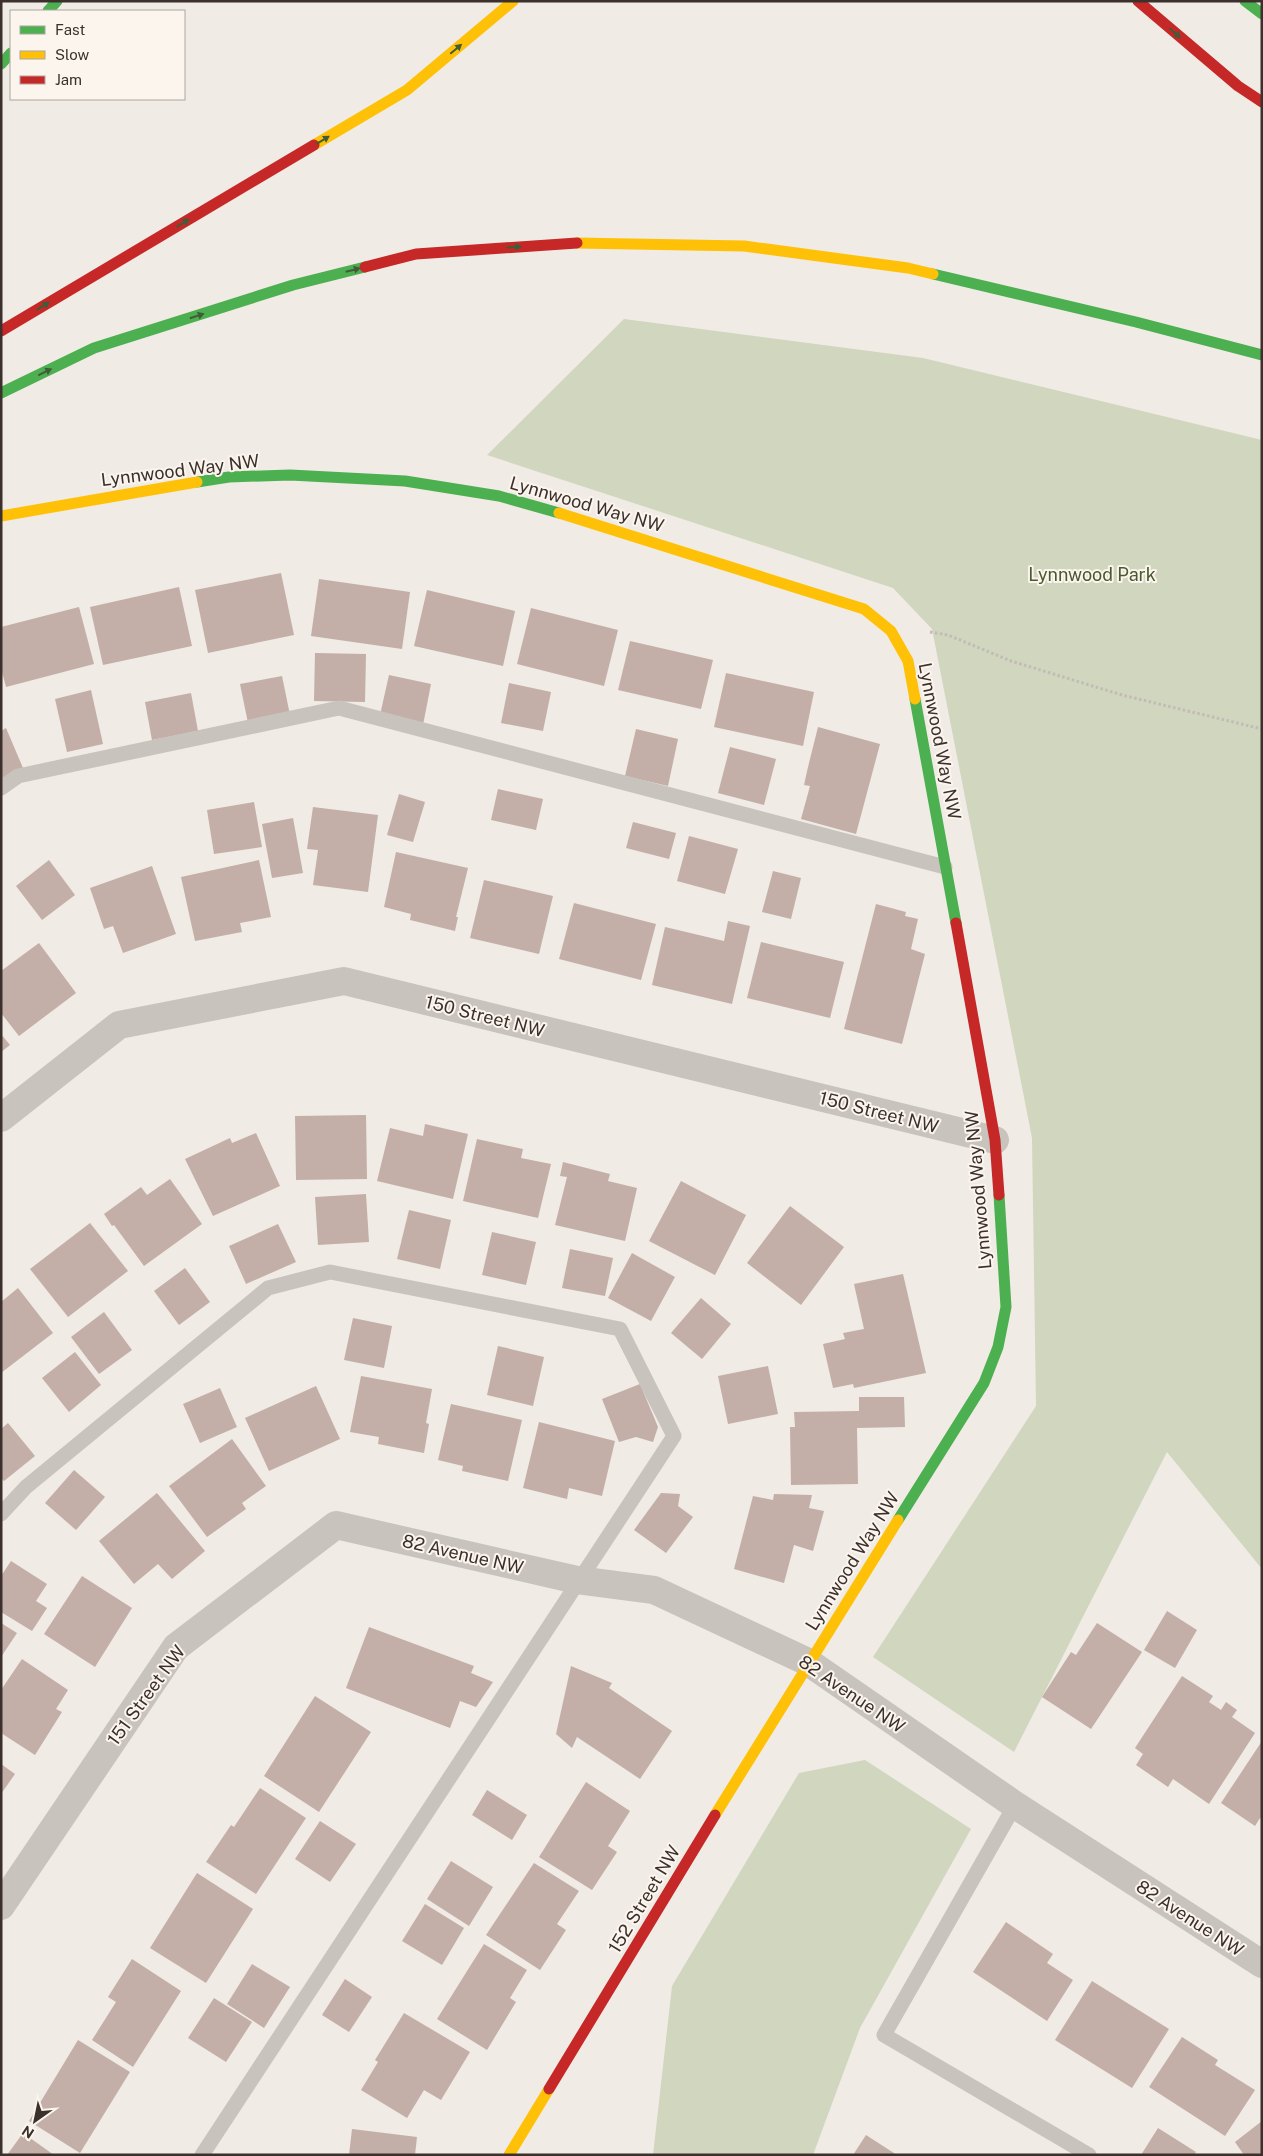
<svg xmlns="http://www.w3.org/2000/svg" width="1263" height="2156" viewBox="0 0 1263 2156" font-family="'Public Sans',sans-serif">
<rect width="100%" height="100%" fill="#f0ebe5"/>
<!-- green -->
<g fill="#d1d6bf">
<path d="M624 319 923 358 1262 440V1569L1167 1452 1014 1752 873 1657 1036 1406 1032 1138 932 629 893 588 487 455Z"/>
<path d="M865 1760 971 1829 860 2028 813 2155H653L672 1986 799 1773Z"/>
</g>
<!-- building -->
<g fill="#c3afa7">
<path d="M281 573 294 635 208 653 195 590Z"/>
<path d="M319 579 410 592 402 649 311 636Z"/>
<path d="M179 587 192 646 103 665 90 607Z"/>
<path d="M427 590 515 611 503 666 414 646Z"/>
<path d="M79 607 94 664 6 687 1 668V627Z"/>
<path d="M531 608 618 630 604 686 517 664Z"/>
<path d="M630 641 713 660 701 709 618 690Z"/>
<path d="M315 653 366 654 365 702 314 701Z"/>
<path d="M726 673 814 692 803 746 714 727Z"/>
<path d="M389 675 431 684 423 725 380 715Z"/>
<path d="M282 676 290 715 248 723 240 684Z"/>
<path d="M509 683 551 692 543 731 501 723Z"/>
<path d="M91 690 103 744 67 752 55 699Z"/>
<path d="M191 693 198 731 152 740 145 702Z"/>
<path d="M818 727 880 744 856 834 801 819 810 786 804 785 808 767Z"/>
<path d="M6 728 23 768 9 780 1 777V731Z"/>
<path d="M636 729 678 739 668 786 625 776Z"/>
<path d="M730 747 776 759 764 805 718 793Z"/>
<path d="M498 789 543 799 536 830 491 820Z"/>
<path d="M399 794 425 802 413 842 387 835Z"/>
<path d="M254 802 262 847 214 854 207 810Z"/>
<path d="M313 807 378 815 368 892 313 885 318 850 307 849Z"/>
<path d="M293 818 303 873 272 878 262 824Z"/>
<path d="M633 822 676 833 669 859 626 848Z"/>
<path d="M689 836 738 849 725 894 677 881Z"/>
<path d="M396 852 468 868 456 917H458L455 931 410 920 411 914 384 907Z"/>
<path d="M49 860 75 895 42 920 16 886Z"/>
<path d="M259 860 271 917 240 923 242 932 195 941 181 877Z"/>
<path d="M152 866 176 934 123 953 113 926 104 929 90 888Z"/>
<path d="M773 871 801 878 791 919 762 912Z"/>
<path d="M484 880 553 896 539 954 470 938Z"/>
<path d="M574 903 656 924 641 980 559 959Z"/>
<path d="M876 904 906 912 905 916 918 919 911 949 925 954 902 1044 844 1029Z"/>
<path d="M728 921 750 926 732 1004 652 985 665 927 724 941Z"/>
<path d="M761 942 844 962 830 1018 747 998Z"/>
<path d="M39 943 76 993 19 1036 1 1013V971Z"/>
<path d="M1 1034 10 1045 1 1052Z"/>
<path d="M366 1115 367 1179 296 1180 295 1116Z"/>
<path d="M425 1124 468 1134 453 1199 377 1181 390 1128 423 1136Z"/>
<path d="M256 1133 280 1186 213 1216 185 1159 230 1138 232 1143Z"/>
<path d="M477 1139 523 1149 521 1158 551 1164 538 1218 463 1201Z"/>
<path d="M563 1162 610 1174 608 1181 637 1188 625 1241 555 1225 567 1177 560 1176Z"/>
<path d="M170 1179 202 1224 144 1266 114 1225 112 1226 104 1214 141 1187 147 1195Z"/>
<path d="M681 1181 746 1215 715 1275 649 1241Z"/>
<path d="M366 1194 369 1242 318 1245 315 1197Z"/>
<path d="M790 1206 844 1247 801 1305 747 1263Z"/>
<path d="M409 1210 451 1220 440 1269 397 1259Z"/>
<path d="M90 1223 128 1271 68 1317 30 1269Z"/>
<path d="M278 1224 296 1262 246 1284 229 1246Z"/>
<path d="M492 1232 536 1242 526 1285 482 1275Z"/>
<path d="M570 1249 613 1258 605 1296 562 1288Z"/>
<path d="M632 1253 675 1277 651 1321 608 1298Z"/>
<path d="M185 1268 210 1302 179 1325 154 1291Z"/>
<path d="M903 1274 926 1373 854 1388 853 1384 833 1388 823 1344 845 1339 843 1333 864 1329 854 1284Z"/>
<path d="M18 1288 53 1333 1 1373V1302Z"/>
<path d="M701 1298 731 1324 702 1359 671 1333Z"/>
<path d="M104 1312 132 1350 99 1374 71 1337Z"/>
<path d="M353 1318 392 1326 384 1368 344 1360Z"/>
<path d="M498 1346 544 1357 533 1406 487 1395Z"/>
<path d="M75 1352 101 1385 69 1412 42 1378Z"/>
<path d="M768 1366 778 1414 728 1424 718 1376Z"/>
<path d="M361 1376 432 1389 426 1423 429 1424 424 1453 378 1444 379 1437 350 1432Z"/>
<path d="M640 1384 658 1427 653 1442 636 1437 619 1442 602 1399Z"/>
<path d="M316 1386 340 1439 269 1471 245 1418Z"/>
<path d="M220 1388 237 1427 200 1443 183 1404Z"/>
<path d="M859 1397H904L905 1427 857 1428 858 1484 791 1485 790 1427H795L794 1412 859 1411Z"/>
<path d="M451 1404 522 1420 508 1481 462 1471 463 1466 438 1460Z"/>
<path d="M539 1422 615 1441 602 1496 569 1488 567 1499 523 1488Z"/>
<path d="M8 1423 35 1456 4 1481 1 1478V1429Z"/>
<path d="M232 1439 266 1486 242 1503 246 1509 207 1537 169 1486Z"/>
<path d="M74 1470 105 1497 76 1530 45 1503Z"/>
<path d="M157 1493 205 1551 172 1579 158 1564 134 1584 99 1541Z"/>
<path d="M661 1493 680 1494 678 1506 693 1517 666 1553 634 1530Z"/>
<path d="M774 1494 812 1495 809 1508 824 1511 813 1551 794 1545 784 1583 734 1569 753 1496 773 1500Z"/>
<path d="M11 1561 47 1584 36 1601 47 1608 32 1631 1 1612V1576Z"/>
<path d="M82 1576 132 1608 95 1667 44 1634Z"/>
<path d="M1167 1611 1197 1630 1175 1668 1144 1650Z"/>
<path d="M1 1623 17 1633 1 1657Z"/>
<path d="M1097 1623 1142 1652 1091 1729 1042 1697 1071 1652 1076 1655Z"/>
<path d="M369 1627 474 1666 471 1673 493 1682 476 1707 460 1701 450 1728 346 1688Z"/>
<path d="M22 1659 68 1690 56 1709 62 1712 35 1755 1 1733V1690Z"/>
<path d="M571 1666 612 1683 609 1688 672 1731 640 1779 577 1737 572 1748 556 1734Z"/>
<path d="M1182 1676 1213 1696 1209 1702 1221 1710 1226 1702 1237 1710 1232 1717 1255 1733 1209 1804 1173 1779 1168 1787 1136 1765 1143 1754 1135 1748Z"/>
<path d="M315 1696 371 1732 319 1812 264 1776Z"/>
<path d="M1262 1741V1819L1260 1818 1255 1826 1221 1803Z"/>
<path d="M1 1764 15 1774 1 1794Z"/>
<path d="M586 1782 630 1811 608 1846 617 1852 592 1890 539 1857Z"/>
<path d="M260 1788 306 1818 256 1894 206 1862 231 1825 234 1827Z"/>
<path d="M487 1790 527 1815 512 1840 472 1815Z"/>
<path d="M320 1821 356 1844 330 1882 295 1859Z"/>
<path d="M451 1861 493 1887 469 1926 427 1899Z"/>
<path d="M534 1863 579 1891 557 1924 566 1930 540 1970 486 1935Z"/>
<path d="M197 1873 253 1909 206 1983 150 1948Z"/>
<path d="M425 1904 464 1928 442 1965 402 1941Z"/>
<path d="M1006 1922 1053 1954 1047 1963 1073 1980 1047 2021 973 1972Z"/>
<path d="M484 1944 527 1970 510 1998 516 2002 487 2050 437 2019Z"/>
<path d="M132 1959 181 1991 133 2067 92 2040 116 2002 108 1997Z"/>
<path d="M252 1964 290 1987 264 2028 227 2004Z"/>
<path d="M345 1979 372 1997 349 2032 322 2015Z"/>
<path d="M1092 1981 1169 2029 1132 2088 1055 2040Z"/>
<path d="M214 1998 252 2022 226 2062 188 2038Z"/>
<path d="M404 2013 470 2052 441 2100 424 2090 407 2118 361 2090 378 2062 375 2060Z"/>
<path d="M1182 2037 1218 2060 1215 2065 1255 2090 1225 2136 1149 2087Z"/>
<path d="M78 2040 130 2072 80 2153 29 2121Z"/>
<path d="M1262 2121V2155H1244L1235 2142Z"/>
<path d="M1158 2128 1196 2152 1194 2155H1141Z"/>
<path d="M352 2129 417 2137 415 2155H349Z"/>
<path d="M23 2133 54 2155H7Z"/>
<path d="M866 2135 897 2155H853Z"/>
</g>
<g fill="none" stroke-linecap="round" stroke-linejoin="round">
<!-- path -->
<path stroke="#c2bbb6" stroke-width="3" stroke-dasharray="2.5 2.5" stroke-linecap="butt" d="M930 632 948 635 1011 661 1122 695 1262 729"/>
<!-- lane -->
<g stroke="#c9c3be" stroke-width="15">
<path d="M1 788 18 776 339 708 945 867"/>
<path d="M1 1514 26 1487 268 1288 330 1272 620 1329 674 1436 202 2155"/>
<path d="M1015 1805 884 2035 1089 2155"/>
</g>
<!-- street -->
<g stroke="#c9c3be" stroke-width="28">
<path d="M1 1118 119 1025 344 981 995 1140"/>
<path d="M1 1906 176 1647 336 1525 577 1580 654 1590 808 1662 1015 1805 1262 1964"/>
</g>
<!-- fast -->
<g stroke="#4caf50" stroke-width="11">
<path d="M1245 1 1262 14"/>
<path d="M48 11 57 1"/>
<path d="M1 64 11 53"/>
<path d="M933 274 1136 322 1262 355"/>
<path d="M1 393 94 348 293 285 365 267"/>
<path d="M197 482 229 477 290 475 405 481 499 496 559 513"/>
<path d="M915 699 956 923"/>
<path d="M898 1520 984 1383 998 1347 1006 1307 999 1195"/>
</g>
<!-- slow -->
<g stroke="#ffc107" stroke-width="11">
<path d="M314 145 407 90 513 1"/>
<path d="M577 243 744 246 908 268 933 274"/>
<path d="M559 513 864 609 891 631 908 661 915 699"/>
<path d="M1 516 197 482"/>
<path d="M715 1815 898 1520"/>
<path d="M509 2155 549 2089"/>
</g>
<!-- jam -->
<g stroke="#c62828" stroke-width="11">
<path d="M1138 1 1238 86 1262 102"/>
<path d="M365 267 416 254 577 243"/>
<path d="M1 331 314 145"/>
<path d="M956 923 995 1140 999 1195"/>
<path d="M549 2089 715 1815"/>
</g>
</g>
<!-- one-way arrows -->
<defs><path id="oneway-solid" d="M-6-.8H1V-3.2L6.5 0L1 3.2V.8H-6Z" transform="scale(1.25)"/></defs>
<g fill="#415c38">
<use href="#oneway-solid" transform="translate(1175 33) rotate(40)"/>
<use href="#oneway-solid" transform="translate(456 49) rotate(-40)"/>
<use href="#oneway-solid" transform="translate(323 140) rotate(-31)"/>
<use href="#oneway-solid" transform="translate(183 223) rotate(-31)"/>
<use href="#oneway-solid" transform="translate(514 247) rotate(-4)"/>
<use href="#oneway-solid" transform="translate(353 270) rotate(-14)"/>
<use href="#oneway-solid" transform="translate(43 306) rotate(-31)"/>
<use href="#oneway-solid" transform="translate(197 316) rotate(-18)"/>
<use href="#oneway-solid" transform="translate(45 372) rotate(-26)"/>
</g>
<g text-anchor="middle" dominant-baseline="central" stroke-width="4" stroke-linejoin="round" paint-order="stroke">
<!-- street labels -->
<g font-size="18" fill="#3b302b" stroke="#fbf5ee">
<text transform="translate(180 470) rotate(-7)">Lynnwood Way NW</text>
<text transform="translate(587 504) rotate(16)">Lynnwood Way NW</text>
<text transform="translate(940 741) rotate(79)">Lynnwood Way NW</text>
<text transform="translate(485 1016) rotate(14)">150 Street NW</text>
<text transform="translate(879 1112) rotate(14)">150 Street NW</text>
<text transform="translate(978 1190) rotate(-95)">Lynnwood Way NW</text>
<text transform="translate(463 1554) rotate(13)">82 Avenue NW</text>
<text transform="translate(852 1561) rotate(-58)">Lynnwood Way NW</text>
<text transform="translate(852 1694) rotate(34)">82 Avenue NW</text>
<text transform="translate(146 1695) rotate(-54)">151 Street NW</text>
<text transform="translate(644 1899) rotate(-59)">152 Street NW</text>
<text transform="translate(1190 1918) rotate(33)">82 Avenue NW</text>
</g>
<!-- park labels -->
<g font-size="18" fill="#4a5a2e" stroke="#fbf5ee">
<text x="1092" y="574">Lynnwood Park</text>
</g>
</g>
<!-- border -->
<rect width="1263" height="2156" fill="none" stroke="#3b302b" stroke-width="5"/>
<!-- legend -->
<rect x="10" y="10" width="175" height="90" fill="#fbf5ee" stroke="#aea6a0"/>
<rect x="20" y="26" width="25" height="8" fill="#4caf50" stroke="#aea6a0"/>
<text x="55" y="35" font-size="15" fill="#3b302b">Fast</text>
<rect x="20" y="51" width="25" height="8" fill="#ffc107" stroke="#aea6a0"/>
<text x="55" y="60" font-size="15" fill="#3b302b">Slow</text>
<rect x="20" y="76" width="25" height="8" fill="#c62828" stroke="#aea6a0"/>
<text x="55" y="85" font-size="15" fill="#3b302b">Jam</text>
<!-- north arrow -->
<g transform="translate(35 2121) rotate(213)" stroke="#fbf5ee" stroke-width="4" paint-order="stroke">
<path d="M0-4L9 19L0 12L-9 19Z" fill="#3b302b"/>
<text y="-8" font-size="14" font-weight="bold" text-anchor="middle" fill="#3b302b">N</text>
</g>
</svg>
